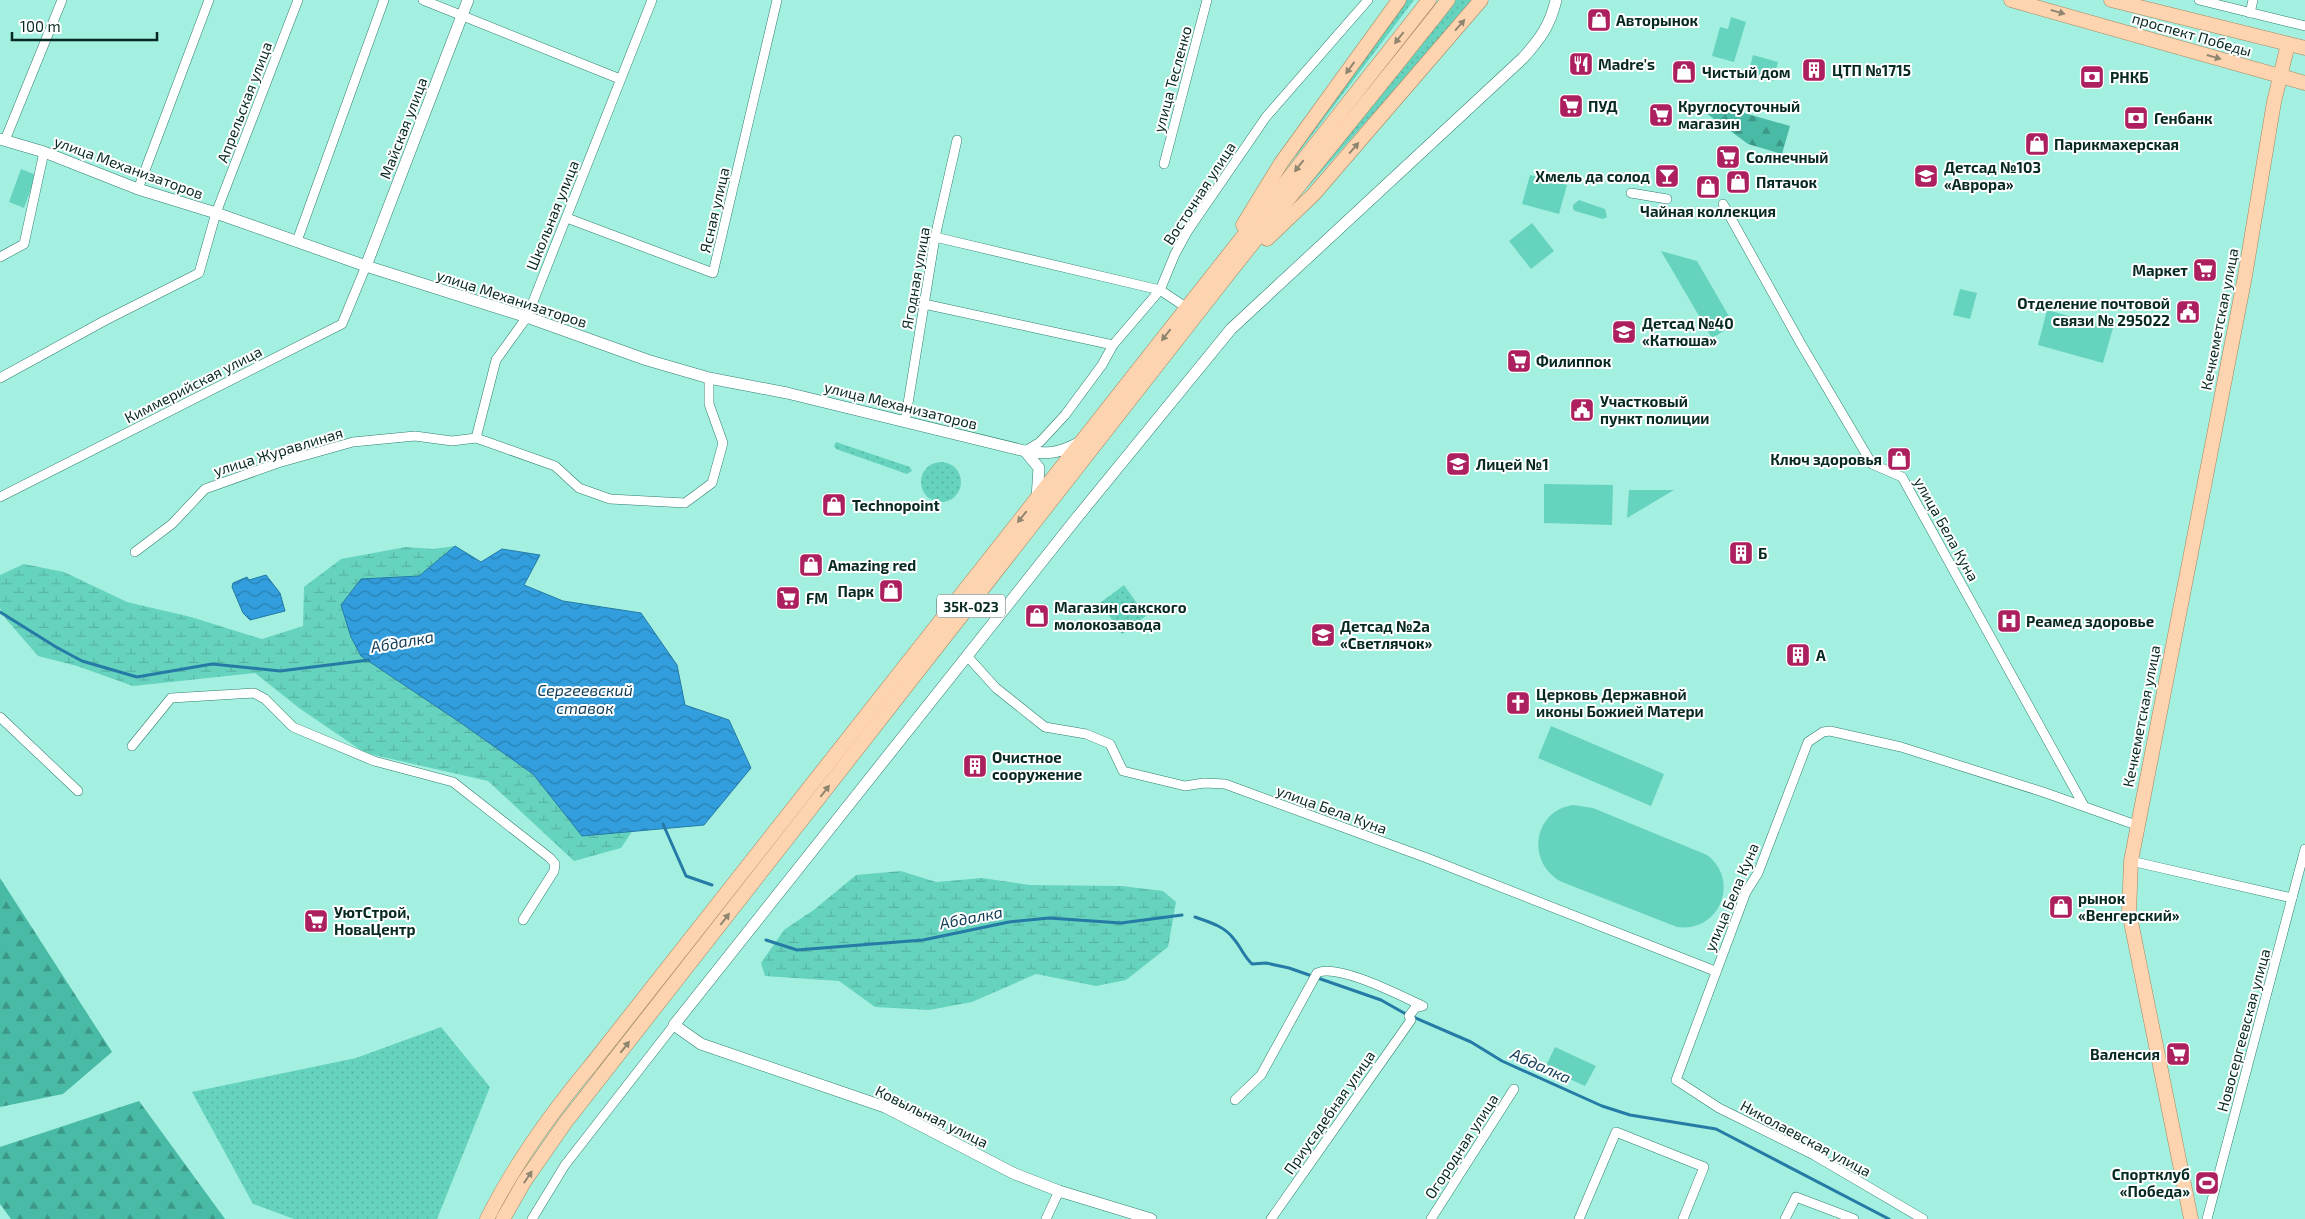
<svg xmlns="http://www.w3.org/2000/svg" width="2305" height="1219" viewBox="0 0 2305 1219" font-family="'Exo 2',sans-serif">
<defs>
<pattern id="grass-dots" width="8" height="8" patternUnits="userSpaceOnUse" patternTransform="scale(1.25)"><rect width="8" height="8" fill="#66d3be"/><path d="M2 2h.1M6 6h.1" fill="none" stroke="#57b5a3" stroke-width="1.8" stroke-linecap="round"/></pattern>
<pattern id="forest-firs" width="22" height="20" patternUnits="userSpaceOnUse" patternTransform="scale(1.25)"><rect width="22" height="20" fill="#49baa6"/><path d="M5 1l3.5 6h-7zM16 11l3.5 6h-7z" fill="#3b9787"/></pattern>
<pattern id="wetland-marsh" width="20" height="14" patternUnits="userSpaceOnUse" patternTransform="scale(1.25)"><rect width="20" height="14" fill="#66d3be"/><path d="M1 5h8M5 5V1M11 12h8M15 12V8" fill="none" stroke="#57b5a3"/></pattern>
<pattern id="water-waves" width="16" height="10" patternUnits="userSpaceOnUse" patternTransform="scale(1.25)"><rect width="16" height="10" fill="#329edd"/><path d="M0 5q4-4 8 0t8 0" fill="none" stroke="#2881b3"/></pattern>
</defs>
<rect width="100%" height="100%" fill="#a3f0e0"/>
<!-- grass -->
<g fill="url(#grass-dots)">
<path d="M1402 0H1414L1296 156 1295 154Z"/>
<path d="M1455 0H1474L1308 187 1304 189Z"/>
<path d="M836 442 910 467 912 471 907 474 836 449 834 446Z"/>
<circle cx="941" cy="482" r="20"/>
<path d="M1124 585 1146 616 1122 634 1100 603Z"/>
<path d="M441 1027 490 1087 437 1219H294L253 1204 192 1092 356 1058Z"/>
</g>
<!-- forest -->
<g fill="url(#forest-firs)">
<path d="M1706 102 1790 126 1782 154 1748 144 1706 113Z"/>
<path d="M0 878 112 1052 63 1094 0 1107Z"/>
<path d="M139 1101 225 1219H11L0 1204V1147Z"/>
</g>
<!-- wetland -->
<g fill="url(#wetland-marsh)">
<path d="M455 546 419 576 361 579 341 605 461 723 533 774 582 836 633 830 621 848 574 861 488 781 365 753 299 708 255 673 133 686 77 666 38 656 6 619 0 608V575L24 564 64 572 127 602 191 617 262 639 303 626 304 587 341 559 406 547 433 549Z"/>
<path d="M901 871 936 882 982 878 1029 885 1122 886 1163 891 1176 902 1168 947 1126 980 1096 986 1036 974 972 1002 929 1010 875 1007 839 981 765 976 761 963 784 930 815 909 856 875Z"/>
</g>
<!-- green -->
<g fill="#66d3be">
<path d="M1731 17 1746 22 1734 62 1712 56 1720 27 1728 29Z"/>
<path d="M1753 55 1778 62 1773 81 1748 74Z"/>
<path d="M21 169 36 175 24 208 9 202Z"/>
<path d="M1530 175 1567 185 1559 214 1522 204Z"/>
<path d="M1579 200 1605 209 1607 217 1603 219 1575 211 1573 209V205Z"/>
<path d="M1532 223 1554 251 1531 269 1509 241Z"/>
<path d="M1661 251 1697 261 1734 325 1712 338Z"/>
<path d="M1960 289 1977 293 1970 319 1953 315Z"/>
<path d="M2047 310 2113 328 2103 363 2038 345Z"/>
<path d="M1544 484 1613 485 1612 525 1544 523Z"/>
<path d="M1629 490H1674L1627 518Z"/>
<path d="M1551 726 1664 774 1651 806 1538 758Z"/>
<path d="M1573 805 1593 808 1707 855C1741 881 1719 933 1677 927L1562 882C1526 864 1532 811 1573 805Z"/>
<path d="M1555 1047 1596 1066 1585 1086 1545 1068Z"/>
</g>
<!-- water -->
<g fill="url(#water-waves)" stroke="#257ba5">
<path d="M455 546 481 562 502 549 540 555 524 585 563 601 641 613 677 665 685 705 729 720 751 768 704 825 582 836 533 774 461 723 361 656 351 637 341 605 361 579 419 576Z"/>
<path d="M266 575 280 593 285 611 250 620 243 613 232 587 233 583 247 577 249 580Z"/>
</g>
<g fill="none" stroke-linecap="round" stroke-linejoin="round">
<!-- stream -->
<g stroke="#257ba5" stroke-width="3">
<path d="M0 612 56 647 82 661 137 677 212 664 280 671 369 660"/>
<path d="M663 824 686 876 712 885"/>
<path d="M1195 917C1209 922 1224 926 1233 938 1241 947 1243 955 1252 964L1266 963 1289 968 1381 1000 1404 1013 1471 1042 1502 1061 1602 1106 1630 1115 1716 1129 1889 1219"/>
<path d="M766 940 797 950 923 940 1009 922 1049 918 1121 923 1182 915"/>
</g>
<defs>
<g id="minor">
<path d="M423 0 620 79"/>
<path d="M2199 0 2305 26"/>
<path d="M2250 13 2253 0"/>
<path d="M5 140 62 0"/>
<path d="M1164 164 1207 0"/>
<path d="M138 189 209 0"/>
<path d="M1631 193 1667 199"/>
<path d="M1723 204 1801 344 1872 464 1902 477 2084 806"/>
<path d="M567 218 713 273 777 0"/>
<path d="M935 237 1160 290 1187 308"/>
<path d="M297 241 384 0"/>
<path d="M0 257 24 244 44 152"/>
<path d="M924 304 1113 345"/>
<path d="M0 378 104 321 199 273 216 213 298 0"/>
<path d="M905 422 935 237 957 140"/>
<path d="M476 438 496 360 527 317 652 0"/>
<path d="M1025 451 1040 442 1065 415 1102 365 1113 345 1160 290 1175 254 1187 232 1266 117 1368 0"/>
<path d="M0 497 342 324 366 266"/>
<path d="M135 552 172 524 205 489 278 463 353 442 415 436 452 441 476 438 555 466 579 488 610 499 685 503 712 483 723 443 709 404V378"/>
<path d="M968 657 996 688 1045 727 1086 734 1110 744 1123 771 1185 786 1204 783 1225 784 1427 858 1715 971"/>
<path d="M0 717 78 791"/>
<path d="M132 746 171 698 254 693 265 699 293 727 374 761 453 782 550 858 555 864 554 871 523 920"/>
<path d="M2131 861 2292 898"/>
<path d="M1235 1100 1261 1075 1317 973C1338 963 1401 996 1423 1006L1415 1008 1409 1016 1411 1020 1271 1219"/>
<path d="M532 1219 565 1165 674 1025"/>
<path d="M1046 1219 1059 1191"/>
<path d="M1431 1219 1514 1089"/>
<path d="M1579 1219 1616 1132 1704 1167 1683 1219"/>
<path d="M1785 1219 1796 1197 1854 1219"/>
<path d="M1923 1219 1814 1155 1719 1108 1676 1080 1746 892 1758 873 1808 742 1823 732 1830 731 1901 747 2043 792 2136 825"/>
<path d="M2207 1219 2305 849"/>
</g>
<g id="tertiary">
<path d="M0 139 44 152 138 189 216 213 366 266 527 317 647 360 709 378 787 393 1025 451C1047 455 1060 453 1080 442"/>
<path d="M366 266 468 0"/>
<path d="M1025 451 1039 468 1037 498"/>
<path d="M1151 1219 1059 1191 1015 1174 885 1107 701 1044 674 1025 1075 520 1231 329 1523 58C1540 39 1550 26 1556 0"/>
</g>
<g id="primary">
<path d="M2011 0 2305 83"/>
<path d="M2111 0 2305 48"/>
<path d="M1243 225 1281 163 1399 0"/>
<path d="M1267 239 1314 194 1481 0"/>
<path d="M487 1219C515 1163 551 1113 591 1065L1429 0"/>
<path d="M503 1219 524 1182 565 1123C784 844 1002 565 1219 286 1294 190 1373 96 1448 0"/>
<path d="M2191 1219 2129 912 2131 861 2245 276 2274 102 2288 44"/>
</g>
</defs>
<!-- minor casing -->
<use href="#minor" stroke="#2f7e70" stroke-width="10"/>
<!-- tertiary casing -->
<use href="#tertiary" stroke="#2f7e70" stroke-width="12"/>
<!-- primary casing -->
<use href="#primary" stroke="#a7845c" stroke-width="15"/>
<!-- minor -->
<use href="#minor" stroke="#fff" stroke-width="9"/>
<!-- tertiary -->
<use href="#tertiary" stroke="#fff" stroke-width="11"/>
<!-- primary -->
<use href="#primary" stroke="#fed3af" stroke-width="14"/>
</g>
<!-- one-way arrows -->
<defs><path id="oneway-solid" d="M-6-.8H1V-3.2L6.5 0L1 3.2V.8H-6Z" transform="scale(1.25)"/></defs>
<g fill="#8f8670">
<use href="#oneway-solid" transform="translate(2058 12) rotate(16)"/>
<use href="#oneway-solid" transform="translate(1460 25) rotate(-49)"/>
<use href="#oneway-solid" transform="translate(1399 38) rotate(128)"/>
<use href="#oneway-solid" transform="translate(2214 57) rotate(16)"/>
<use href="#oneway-solid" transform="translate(1350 68) rotate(126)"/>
<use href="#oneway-solid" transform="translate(1354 148) rotate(-49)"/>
<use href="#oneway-solid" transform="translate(1299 166) rotate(128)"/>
<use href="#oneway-solid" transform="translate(1166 335) rotate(128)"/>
<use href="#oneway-solid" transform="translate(1022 517) rotate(129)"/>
<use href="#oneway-solid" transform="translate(825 791) rotate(-52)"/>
<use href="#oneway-solid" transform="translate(725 919) rotate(-52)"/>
<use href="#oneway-solid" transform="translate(625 1047) rotate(-52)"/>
<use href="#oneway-solid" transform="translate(528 1177) rotate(-56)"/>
</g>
<!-- icons -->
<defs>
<symbol id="shop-square" viewBox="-11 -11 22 22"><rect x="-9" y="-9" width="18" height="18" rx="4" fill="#ac205f" stroke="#fff"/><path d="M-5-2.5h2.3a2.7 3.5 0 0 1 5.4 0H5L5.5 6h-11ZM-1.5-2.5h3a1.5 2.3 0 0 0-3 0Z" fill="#fff"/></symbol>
<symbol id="restaurant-square" viewBox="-11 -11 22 22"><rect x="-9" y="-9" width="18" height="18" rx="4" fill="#ac205f" stroke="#fff"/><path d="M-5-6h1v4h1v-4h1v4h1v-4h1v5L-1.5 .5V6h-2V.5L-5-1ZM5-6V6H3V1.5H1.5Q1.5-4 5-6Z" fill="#fff"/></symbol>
<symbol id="building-square" viewBox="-11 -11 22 22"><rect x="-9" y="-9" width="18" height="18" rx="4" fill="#ac205f" stroke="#fff"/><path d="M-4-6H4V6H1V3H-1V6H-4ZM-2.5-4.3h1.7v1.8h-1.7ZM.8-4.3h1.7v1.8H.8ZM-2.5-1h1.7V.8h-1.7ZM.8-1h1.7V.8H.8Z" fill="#fff"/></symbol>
<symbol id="bank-square" viewBox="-11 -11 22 22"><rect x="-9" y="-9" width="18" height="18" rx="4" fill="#ac205f" stroke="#fff"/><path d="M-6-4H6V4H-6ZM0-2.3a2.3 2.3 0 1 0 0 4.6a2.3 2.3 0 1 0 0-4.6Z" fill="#fff"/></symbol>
<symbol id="supermarket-square" viewBox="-11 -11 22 22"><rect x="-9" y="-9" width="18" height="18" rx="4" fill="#ac205f" stroke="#fff"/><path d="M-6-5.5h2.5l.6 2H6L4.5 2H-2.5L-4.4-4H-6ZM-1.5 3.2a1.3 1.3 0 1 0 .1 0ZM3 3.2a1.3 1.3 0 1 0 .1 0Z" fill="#fff"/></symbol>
<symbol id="bar-square" viewBox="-11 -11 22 22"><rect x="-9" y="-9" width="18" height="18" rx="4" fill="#ac205f" stroke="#fff"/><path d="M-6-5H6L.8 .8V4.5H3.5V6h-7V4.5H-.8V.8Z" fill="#fff"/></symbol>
<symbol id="school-square" viewBox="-11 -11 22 22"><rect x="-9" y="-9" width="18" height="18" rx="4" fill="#ac205f" stroke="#fff"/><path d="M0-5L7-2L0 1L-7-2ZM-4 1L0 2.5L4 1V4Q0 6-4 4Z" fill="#fff"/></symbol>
<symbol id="civic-square" viewBox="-11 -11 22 22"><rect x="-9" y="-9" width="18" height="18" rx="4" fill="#ac205f" stroke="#fff"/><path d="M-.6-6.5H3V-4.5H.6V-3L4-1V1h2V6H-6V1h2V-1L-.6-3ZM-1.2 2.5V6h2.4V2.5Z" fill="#fff"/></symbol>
<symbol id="hospital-square" viewBox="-11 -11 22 22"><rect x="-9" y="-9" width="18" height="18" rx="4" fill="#ac205f" stroke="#fff"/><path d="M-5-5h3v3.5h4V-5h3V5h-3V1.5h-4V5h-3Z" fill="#fff"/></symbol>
<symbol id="church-square" viewBox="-11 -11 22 22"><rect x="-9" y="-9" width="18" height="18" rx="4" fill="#ac205f" stroke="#fff"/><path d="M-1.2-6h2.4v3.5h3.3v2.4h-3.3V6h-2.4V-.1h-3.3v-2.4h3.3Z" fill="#fff"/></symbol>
<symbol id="stadium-square" viewBox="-11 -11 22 22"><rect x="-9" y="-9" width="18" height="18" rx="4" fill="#ac205f" stroke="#fff"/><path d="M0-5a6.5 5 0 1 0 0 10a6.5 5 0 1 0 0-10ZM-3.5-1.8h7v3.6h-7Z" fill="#fff"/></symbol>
</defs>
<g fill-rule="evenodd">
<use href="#shop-square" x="1585" y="6" width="28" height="28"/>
<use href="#restaurant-square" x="1567" y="50" width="28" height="28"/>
<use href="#building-square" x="1800" y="56" width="28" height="28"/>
<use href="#shop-square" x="1670" y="58" width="28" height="28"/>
<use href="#bank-square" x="2078" y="63" width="28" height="28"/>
<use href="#supermarket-square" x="1557" y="92" width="28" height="28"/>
<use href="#supermarket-square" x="1647" y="101" width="28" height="28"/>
<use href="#bank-square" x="2122" y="104" width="28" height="28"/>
<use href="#shop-square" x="2023" y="130" width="28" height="28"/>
<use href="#supermarket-square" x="1714" y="143" width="28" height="28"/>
<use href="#bar-square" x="1653" y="162" width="28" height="28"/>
<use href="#school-square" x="1912" y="162" width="28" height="28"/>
<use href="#shop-square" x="1724" y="168" width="28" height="28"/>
<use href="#shop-square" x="1694" y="173" width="28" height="28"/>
<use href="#supermarket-square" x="2191" y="256" width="28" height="28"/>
<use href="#civic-square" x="2174" y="298" width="28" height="28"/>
<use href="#school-square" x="1610" y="318" width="28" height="28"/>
<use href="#supermarket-square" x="1505" y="347" width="28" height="28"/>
<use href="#civic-square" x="1568" y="396" width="28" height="28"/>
<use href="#shop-square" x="1885" y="445" width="28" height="28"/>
<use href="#school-square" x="1444" y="450" width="28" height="28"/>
<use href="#shop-square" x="820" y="491" width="28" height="28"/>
<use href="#building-square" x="1727" y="539" width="28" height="28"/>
<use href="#shop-square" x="797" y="551" width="28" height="28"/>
<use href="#shop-square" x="877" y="577" width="28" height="28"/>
<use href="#supermarket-square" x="774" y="584" width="28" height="28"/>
<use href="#shop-square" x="1023" y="602" width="28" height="28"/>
<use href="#hospital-square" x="1995" y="607" width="28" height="28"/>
<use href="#school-square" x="1309" y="621" width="28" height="28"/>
<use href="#building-square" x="1784" y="641" width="28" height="28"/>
<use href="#church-square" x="1504" y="689" width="28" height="28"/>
<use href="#building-square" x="961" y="752" width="28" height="28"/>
<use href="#shop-square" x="2047" y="893" width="28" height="28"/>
<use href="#supermarket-square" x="302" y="907" width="28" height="28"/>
<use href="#supermarket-square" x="2164" y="1040" width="28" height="28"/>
<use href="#stadium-square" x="2193" y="1169" width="28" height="28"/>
</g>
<g text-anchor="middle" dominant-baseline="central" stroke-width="4" stroke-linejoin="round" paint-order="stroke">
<!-- shield labels -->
<rect fill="#fff" stroke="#516965" stroke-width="1" x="937" y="594.5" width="68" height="23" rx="4"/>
<g font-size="14" font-weight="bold" fill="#072923">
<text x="971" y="606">35К-023</text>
</g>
<!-- poi labels -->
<g font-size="15" font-weight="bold" fill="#072923" stroke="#fff" text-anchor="start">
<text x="1616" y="20">Авторынок</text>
<text x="1598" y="64">Madre's</text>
<text x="1832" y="70">ЦТП №1715</text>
<text x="1702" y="72">Чистый дом</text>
<text x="2110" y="77">РНКБ</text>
<text x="1588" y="106">ПУД</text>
<text x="1678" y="106">Круглосуточный<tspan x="1678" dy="17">магазин</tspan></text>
<text x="2154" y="118">Генбанк</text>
<text x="2054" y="144">Парикмахерская</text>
<text x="1746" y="157">Солнечный</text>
<text x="1944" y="167">Детсад №103<tspan x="1944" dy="17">«Аврора»</tspan></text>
<text x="1650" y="176" text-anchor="end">Хмель да солод</text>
<text x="1756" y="182">Пятачок</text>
<text x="1708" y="211" text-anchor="middle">Чайная коллекция</text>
<text x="2188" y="270" text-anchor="end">Маркет</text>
<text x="2170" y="303" text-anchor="end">Отделение почтовой<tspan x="2170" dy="17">связи № 295022</tspan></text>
<text x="1642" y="323">Детсад №40<tspan x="1642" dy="17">«Катюша»</tspan></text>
<text x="1536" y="361">Филиппок</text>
<text x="1600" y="401">Участковый<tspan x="1600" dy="17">пункт полиции</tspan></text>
<text x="1882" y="459" text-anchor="end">Ключ здоровья</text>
<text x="1476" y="464">Лицей №1</text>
<text x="852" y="505">Technopoint</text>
<text x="1758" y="553">Б</text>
<text x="828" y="565">Amazing red</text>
<text x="874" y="591" text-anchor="end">Парк</text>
<text x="806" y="598">FM</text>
<text x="1054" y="607">Магазин сакского<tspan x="1054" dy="17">молокозавода</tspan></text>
<text x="2026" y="621">Реамед здоровье</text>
<text x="1340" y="626">Детсад №2а<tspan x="1340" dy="17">«Светлячок»</tspan></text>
<text x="1816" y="655">А</text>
<text x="1536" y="694">Церковь Державной<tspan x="1536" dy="17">иконы Божией Матери</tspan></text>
<text x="992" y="757">Очистное<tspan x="992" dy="17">сооружение</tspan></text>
<text x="2078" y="898">рынок<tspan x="2078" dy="17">«Венгерский»</tspan></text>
<text x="334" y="912">УютСтрой,<tspan x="334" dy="17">НоваЦентр</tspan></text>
<text x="2160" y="1054" text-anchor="end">Валенсия</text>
<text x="2190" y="1174" text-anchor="end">Спортклуб<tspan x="2190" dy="17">«Победа»</tspan></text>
</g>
<!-- street labels -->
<g font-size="15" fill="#072923" stroke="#fff">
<text transform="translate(2192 34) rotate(16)">проспект Победы</text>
<text transform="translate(1172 79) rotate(-75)">улица Тесленко</text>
<text transform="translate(244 102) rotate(-69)">Апрельская улица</text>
<text transform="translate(403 128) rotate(-69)">Майская улица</text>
<text transform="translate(129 167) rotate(20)">улица Механизаторов</text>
<text transform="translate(1199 193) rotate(-57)">Восточная улица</text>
<text transform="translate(714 210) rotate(-77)">Ясная улица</text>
<text transform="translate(552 215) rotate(-68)">Школьная улица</text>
<text transform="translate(915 278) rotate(-80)">Ягодная улица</text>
<text transform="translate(512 298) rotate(18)">улица Механизаторов</text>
<text transform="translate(2219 319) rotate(-79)">Кечкеметская улица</text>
<text transform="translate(193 384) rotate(-27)">Киммерийская улица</text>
<text transform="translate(901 405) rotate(14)">улица Механизаторов</text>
<text transform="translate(278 451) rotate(-17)">улица Журавлиная</text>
<text transform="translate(1947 529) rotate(61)">улица Бела Куна</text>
<text transform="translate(2141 716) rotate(-79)">Кечкеметская улица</text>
<text transform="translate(1332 809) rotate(20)">улица Бела Куна</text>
<text transform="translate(1731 897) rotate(-67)">улица Бела Куна</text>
<text transform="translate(2243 1030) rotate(-75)">Новосергеевская улица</text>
<text transform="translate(1329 1112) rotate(-55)">Приусадебная улица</text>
<text transform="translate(932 1116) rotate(26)">Ковыльная улица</text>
<text transform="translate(1806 1138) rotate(28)">Николаевская улица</text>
<text transform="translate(1461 1146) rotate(-57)">Огородная улица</text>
</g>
<!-- water labels -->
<g font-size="16" font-style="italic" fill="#113d57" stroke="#fff">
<text transform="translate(402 641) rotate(-10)">Абдалка</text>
<text x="585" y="689">Сергеевский<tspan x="585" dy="18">ставок</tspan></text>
<text transform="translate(971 917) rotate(-11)">Абдалка</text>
<text transform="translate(1541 1065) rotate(24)">Абдалка</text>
</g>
</g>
<!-- scale -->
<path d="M12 32v8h145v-8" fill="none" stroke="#072923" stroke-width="2.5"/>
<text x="20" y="32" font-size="15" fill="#072923" stroke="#ffffff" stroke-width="4" paint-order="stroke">100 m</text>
</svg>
